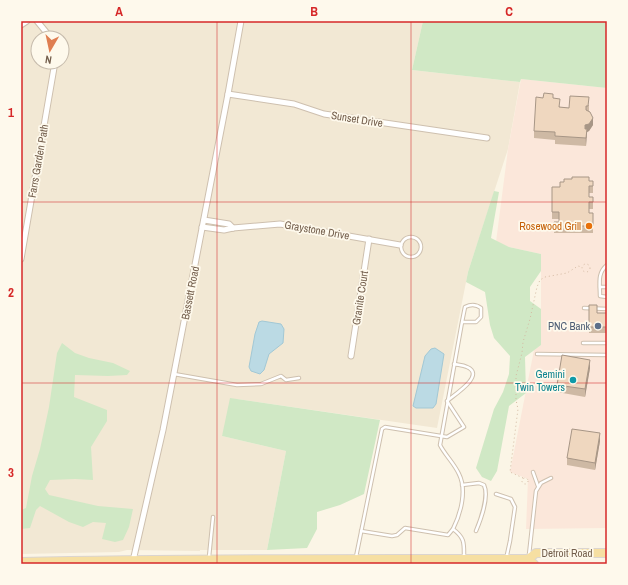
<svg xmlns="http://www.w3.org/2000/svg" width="628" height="585" viewBox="0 0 628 585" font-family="'Archivo Narrow',sans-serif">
<rect width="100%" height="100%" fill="#fbf5e6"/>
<!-- residential -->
<path fill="#f2e8d4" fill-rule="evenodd" d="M21 21H423L412 70 520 82 508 149 468 272 437 428 237 399 222 436 286 451 267 550H200V551L127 550 119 552 21 554ZM38 38H62V62H38Z"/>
<!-- commercial -->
<path fill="#fbe7da" d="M521 79 607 88V528L526 529 528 479 510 472 534 350 541 345V254L509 247 496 242 508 149Z"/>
<!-- green -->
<g fill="#d0e8c5">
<path d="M423 21H607V88L521 79 520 82 412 70Z"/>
<path d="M494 191 499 192 491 238 509 247 541 254V271L530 287V301L541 309V345L525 357 526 393 509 406 497 471 491 481 482 477 476 468 494 409 503 392 509 374 510 356 494 338 490 325 485 292 466 282 468 272Z"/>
<path d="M62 343 75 353 89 358 113 363 130 371 127 375 108 376 75 375 74 397 107 410V421L91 447 93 480 75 479 50 480 45 489 49 495 98 506 133 509 129 527 123 540 115 542 102 539 106 523 93 522 83 527 69 522 40 506 36 510 30 528 21 529V510L26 508 32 476 40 449 49 407 57 353Z"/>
<path d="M230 398 380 420 364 494 340 505 317 512V529L307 548 267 550 286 451 222 436Z"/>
</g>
<!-- water -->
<g fill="#bbdae4" stroke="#a2c8d5">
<path d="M262 321 281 324 284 329 283 343 269 354 264 370 260 374 251 371 249 367 255 334 259 322Z"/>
<path d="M435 348 444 354 436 404 433 408H416L413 406 425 356 431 349Z"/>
</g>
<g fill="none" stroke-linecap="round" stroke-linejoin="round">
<defs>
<g id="lane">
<circle cx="411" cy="247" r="10"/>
<path d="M607 265C597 273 600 284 600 296L607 297"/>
<path d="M600 287H607"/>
<path d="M584 308 607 309"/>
<path d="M462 322 465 307C471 304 476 304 481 308V317L476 322H462L440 445C445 455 454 463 459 474 467 490 461 513 453 529 465 538 464 543 464 557"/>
<path d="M583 343H607"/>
<path d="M537 354 607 355"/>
<path d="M174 374 237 385 261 384 281 376 286 380 299 378"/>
<path d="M533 472 538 486"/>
<path d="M462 485 479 483 484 485C489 496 481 519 476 531"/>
<path d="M496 494 511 499 515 507 510 541 505 564"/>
<path d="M361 531 392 536 397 535 405 528 448 535 453 529"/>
<path d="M529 555 536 491 541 483 551 478"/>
<path d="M209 557 213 517"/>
<path d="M356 557 382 429 385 427 447 437 464 427 447 401C454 395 486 375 467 367 463 365 458 365 454 364"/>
</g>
<g id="street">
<path d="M37 21 51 38"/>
<path d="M21 25 27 21"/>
<path d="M228 94 294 104 324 114 487 138"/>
<path d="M204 220 229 224 233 228"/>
<path d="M202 227 224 230 233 228 280 224 400 245"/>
<path d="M21 259 55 62"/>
<path d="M351 356 369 239"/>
<path d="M133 561 163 430 228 94 241 21"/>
</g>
<g id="primary">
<path d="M528 559 536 553H607"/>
<path d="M21 562C190 558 359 559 528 559L534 564"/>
</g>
</defs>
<!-- lane casing -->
<use href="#lane" stroke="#cec0af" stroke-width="4.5"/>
<!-- street casing -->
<use href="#street" stroke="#cec0af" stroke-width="7"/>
<!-- primary casing -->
<use href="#primary" stroke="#dbd5d0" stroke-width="10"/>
<!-- path -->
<g stroke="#d4baa2" stroke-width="1" stroke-dasharray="1 3" stroke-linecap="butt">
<circle cx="586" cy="268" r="4"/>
<circle cx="525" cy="481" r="3"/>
<path d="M523 478 510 472 518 409 516 400V376L522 353 523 342 530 319 537 287 540 280 545 277 567 273 578 266 582 267"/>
</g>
<!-- lane -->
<use href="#lane" stroke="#fff" stroke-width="2.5"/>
<!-- street -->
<use href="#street" stroke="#fff" stroke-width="5"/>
<!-- primary -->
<use href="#primary" stroke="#f6dfa2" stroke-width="8"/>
</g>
<!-- wall -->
<g fill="#ceb9a4">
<path d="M553 98 560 107 569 108 589 105V111L593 125 589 131 587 132 586 146 555 144V140L534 138V131Z"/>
<path d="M589 181H593V193H589V197H593V209H589V213H593V233H554V222H559V219H552V187H560Z"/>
<path d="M589 305 597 313H607V333H589Z"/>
<path d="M590 368 585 397 557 392V385Z"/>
<path d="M600 441 595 470 567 465V458Z"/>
</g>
<!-- shaded-wall -->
<g fill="#a79686">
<path d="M593 118V125L589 131 587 132 586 146 585 125Z"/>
<path d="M590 360V368L585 397V389Z"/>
<path d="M600 433V441L595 470V463Z"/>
</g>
<!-- building -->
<g fill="#efd7bf" stroke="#a79686">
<path d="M544 93 553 94V98L560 99 559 107 569 108 570 96 589 97 588 106H586V110L590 112 593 118 589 124 585 125V129H587L586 138 555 136V132L534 131 536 97 543 98Z"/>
<path d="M572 177H589V181H593V186H589V197H593V202H589V213H593V226H554V222H559V212H552V187H560V182H564V179H572Z"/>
<path d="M589 305H597V313H607V327H589Z"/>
<path d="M562 355 590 360 585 389 557 385Z"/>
<path d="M572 429 600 433 595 463 567 458Z"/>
</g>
<!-- grid -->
<path fill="none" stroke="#d62828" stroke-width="1" stroke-opacity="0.55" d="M217 21V564M411 21V564M21 202H607M21 383H607"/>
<!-- markers -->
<circle fill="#e8710a" stroke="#fef9ec" stroke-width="1.5" cx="589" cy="226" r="4"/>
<circle fill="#5c6f8a" stroke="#fef9ec" stroke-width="1.5" cx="598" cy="326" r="4"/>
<circle fill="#0f9aa8" stroke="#fef9ec" stroke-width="1.5" cx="573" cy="380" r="4"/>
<g text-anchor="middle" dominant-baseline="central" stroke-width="3.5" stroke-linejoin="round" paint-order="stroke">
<!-- street labels -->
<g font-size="11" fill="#735e4c" stroke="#fef9ec">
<text transform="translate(357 119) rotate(9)">Sunset Drive</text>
<text transform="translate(38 161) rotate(-80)">Farrs Garden Path</text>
<text transform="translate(317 230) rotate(10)">Graystone Drive</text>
<text transform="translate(190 293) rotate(-79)">Bassett Road</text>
<text transform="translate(360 298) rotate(-81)">Granite Court</text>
<text x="567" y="553">Detroit Road</text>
</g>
<!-- food labels -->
<g font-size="11" fill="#c56008" stroke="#fef9ec" text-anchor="end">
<text x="581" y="226">Rosewood Grill</text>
</g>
<!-- service labels -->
<g font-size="11" fill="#4e5e75" stroke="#fef9ec" text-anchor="end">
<text x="590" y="326">PNC Bank</text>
</g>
<!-- culture labels -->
<g font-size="11" fill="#0d838f" stroke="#fef9ec" text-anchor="end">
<text x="565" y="374">Gemini<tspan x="565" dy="13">Twin Towers</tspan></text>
</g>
</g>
<!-- border -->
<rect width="628" height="585" fill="none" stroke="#fef9ec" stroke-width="44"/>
<!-- north arrow -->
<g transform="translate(50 50) rotate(189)"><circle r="19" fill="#fef9ec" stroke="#c6bbac"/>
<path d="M0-3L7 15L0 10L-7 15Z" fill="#df7e51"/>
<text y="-6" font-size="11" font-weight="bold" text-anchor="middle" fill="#735e4c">N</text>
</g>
<rect x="22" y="22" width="584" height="541" fill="none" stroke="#d62828" stroke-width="1.5"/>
<g font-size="13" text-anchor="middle" font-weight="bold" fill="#d62828">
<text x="119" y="16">A</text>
<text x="314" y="16">B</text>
<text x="509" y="16">C</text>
<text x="11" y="117">1</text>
<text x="11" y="297">2</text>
<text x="11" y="477">3</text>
</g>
</svg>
